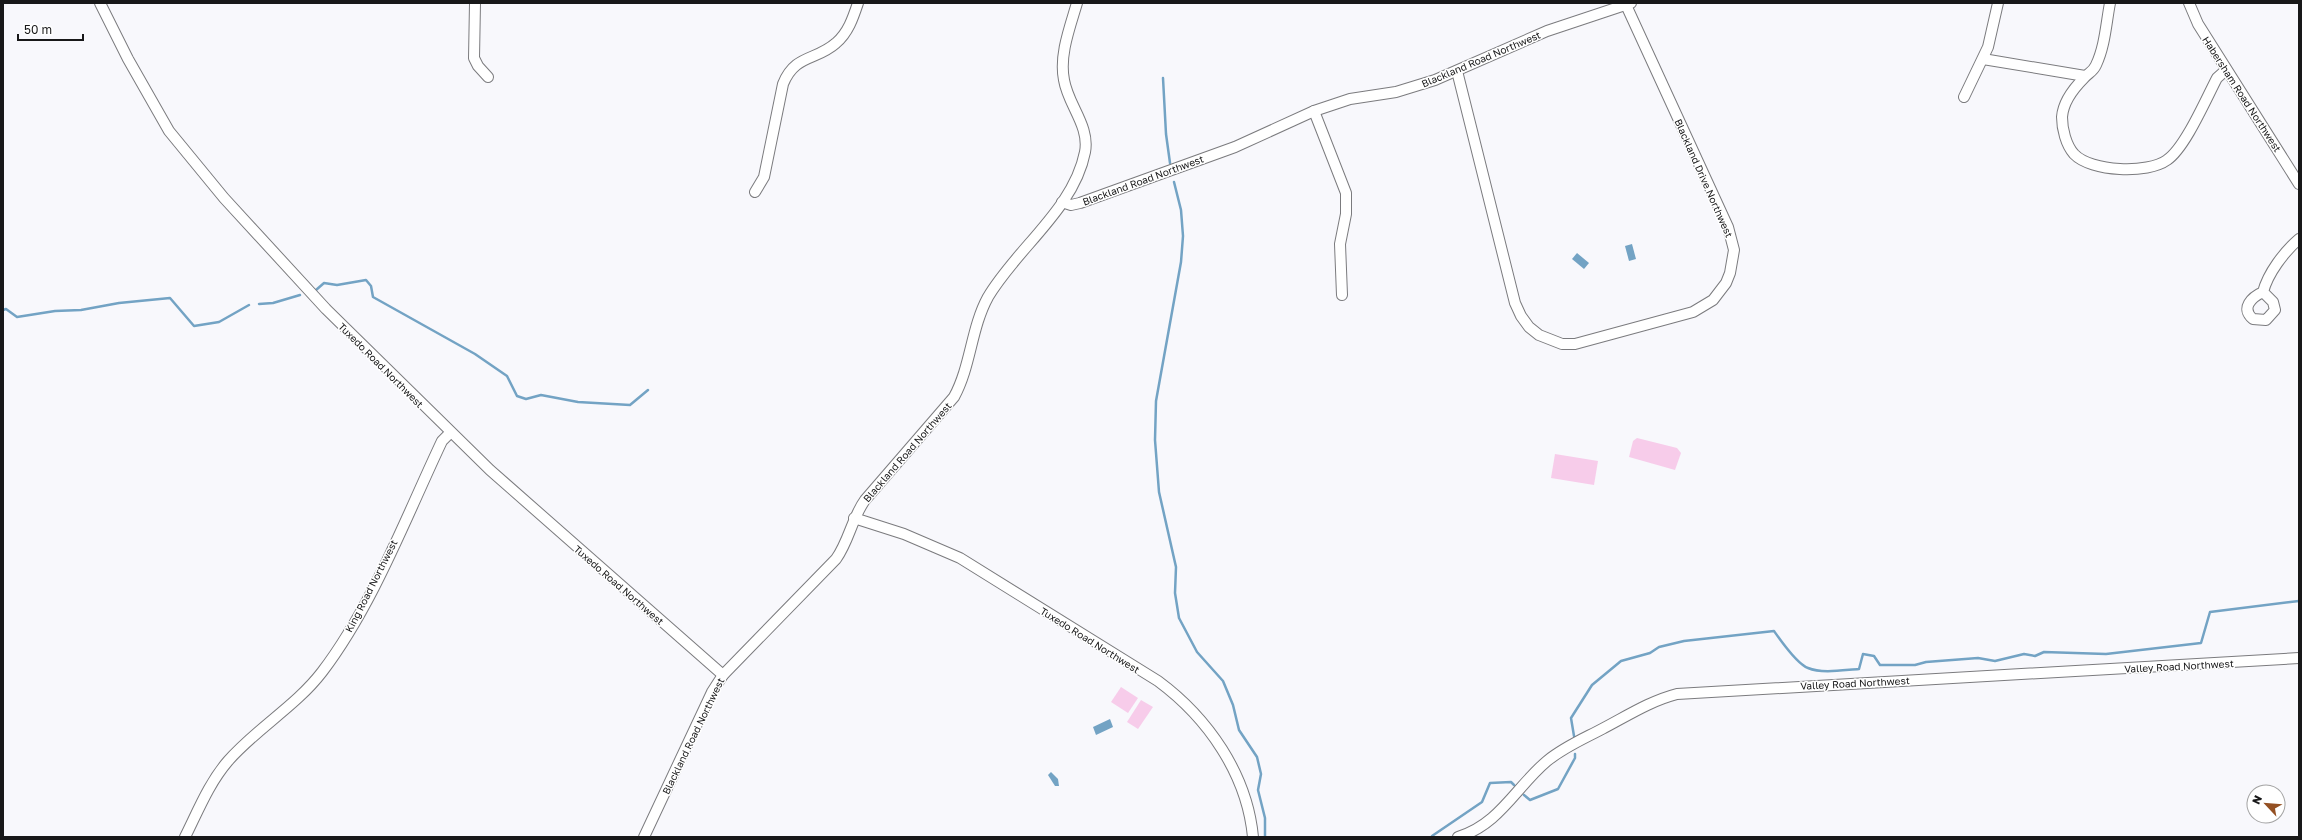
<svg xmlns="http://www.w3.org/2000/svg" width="2302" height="840" viewBox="0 0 2302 840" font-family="'Golos Text',sans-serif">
<rect width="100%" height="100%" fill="#f8f8fc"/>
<!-- pitch -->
<g fill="#f7ccea">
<path d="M1637 438 1677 448 1681 453 1675 470 1629 457 1633 441Z"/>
<path d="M1555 454 1598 461 1594 485 1551 478Z"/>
<path d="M1121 687 1138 698 1128 713 1111 702Z"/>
<path d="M1141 700 1153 707 1138 729 1127 722Z"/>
</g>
<!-- water -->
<g fill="#73a3c4">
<path d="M1632 244 1636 259 1629 261 1625 246Z"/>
<path d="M1577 253 1589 263 1584 269 1572 259Z"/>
<path d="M1110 719 1113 727 1096 735 1093 727Z"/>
<path d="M1051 772 1058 779 1059 786H1055L1048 775Z"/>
</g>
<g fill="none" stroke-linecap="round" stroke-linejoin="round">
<!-- stream -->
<g stroke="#73a3c4" stroke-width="2.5">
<path d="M1163 78 1166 134 1170 163"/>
<path d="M1174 182 1181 210 1183 236 1181 262 1156 401 1155 440 1159 492 1176 567 1175 593 1179 618 1197 652 1223 681 1233 705 1239 730 1257 757 1261 774 1258 790 1265 818V837"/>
<path d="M316 290 324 283 337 285 366 280 371 286 373 297 475 354 507 376 517 396 526 399 541 395 578 402 630 405 648 390"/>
<path d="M259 304 273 303 300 295"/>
<path d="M3 310 6 309 17 317 55 311 81 310 119 303 170 298 194 326 219 322 249 305"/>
<path d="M1574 736 1571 718 1592 685 1621 661 1650 653 1659 647 1684 641 1774 631C1781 641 1797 664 1808 668 1822 674 1844 670 1859 669L1863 654 1874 656 1880 665H1915L1926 662 1978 658 1995 661 2024 654 2035 656 2044 652 2106 654 2201 643 2210 612 2299 601"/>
<path d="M1524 795 1530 800 1558 789 1575 758V754"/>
<path d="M1432 836 1482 802 1490 783 1511 782 1514 785"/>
</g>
<defs>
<g id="minor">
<path d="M100 3 128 59 169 131 224 198 326 309 490 470 723 675"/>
<path d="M475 3 474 58 478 66 488 77"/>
<path d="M2110 3C2106 24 2105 46 2096 65 2093 72 2088 73 2084 78 2074 88 2063 103 2062 117 2062 129 2066 145 2074 154 2091 172 2148 174 2167 160 2185 148 2206 99 2217 78L2226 70"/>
<path d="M2189 3 2198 24 2299 184"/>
<path d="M1983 59 2085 76"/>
<path d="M1457 71 1515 303 1521 316 1529 327 1539 335 1562 344H1575L1693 312 1713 300 1726 283 1730 273 1734 250 1728 227 1626 5"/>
<path d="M1964 97 1988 47 1998 3"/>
<path d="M1314 111 1346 193V214L1340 244 1342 295"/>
<path d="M755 192 764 177 783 84C795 54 816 61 836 43 848 33 853 18 858 3"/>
<path d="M1062 202 1071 205 1080 203 1235 147 1314 111 1350 99 1396 92 1435 80 1547 31 1631 3"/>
<path d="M2263 292 2273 302 2275 310 2266 320 2253 319C2240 308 2252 297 2263 292 2268 273 2284 252 2299 239"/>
<path d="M854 518 904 534 960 558 1158 681C1208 718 1247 774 1253 837"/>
<path d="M185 837C198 811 209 783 228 761 257 728 296 706 322 672 373 605 406 517 442 441L450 433"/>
<path d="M644 837 712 692 723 675 836 559C849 541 852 518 865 500L954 397C971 366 971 328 988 297 1016 249 1074 209 1085 152 1090 126 1068 105 1064 80 1059 55 1070 27 1077 3"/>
<path d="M1458 837C1499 825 1516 787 1547 761 1564 747 1583 739 1602 729 1627 716 1650 701 1677 694L2299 658"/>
</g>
</defs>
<!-- minor casing -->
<use href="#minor" stroke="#7b7b7e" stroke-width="12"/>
<!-- minor -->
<use href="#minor" stroke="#fff" stroke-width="10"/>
</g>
<g text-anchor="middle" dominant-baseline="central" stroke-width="3" stroke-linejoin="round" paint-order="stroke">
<!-- street labels -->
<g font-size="10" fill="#181819" stroke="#fff">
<text transform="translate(1481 59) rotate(-23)">Blackland Road Northwest</text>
<text transform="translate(2242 94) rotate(57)">Habersham Road Northwest</text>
<text transform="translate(1704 178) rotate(66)">Blackland Drive Northwest</text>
<text transform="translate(1143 180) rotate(-20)">Blackland Road Northwest</text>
<text transform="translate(381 365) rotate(45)">Tuxedo Road Northwest</text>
<text transform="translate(907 452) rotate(-49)">Blackland Road Northwest</text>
<text transform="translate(619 585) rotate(41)">Tuxedo Road Northwest</text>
<text transform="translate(371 586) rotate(-63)">King Road Northwest</text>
<text transform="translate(1090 640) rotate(32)">Tuxedo Road Northwest</text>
<text transform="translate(2179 666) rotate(-3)">Valley Road Northwest</text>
<text transform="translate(1855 683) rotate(-3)">Valley Road Northwest</text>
<text transform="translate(693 736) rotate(-64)">Blackland Road Northwest</text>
</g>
</g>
<!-- border -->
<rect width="2302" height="840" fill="none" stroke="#181819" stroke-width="8"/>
<!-- north arrow -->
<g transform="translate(2266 804) rotate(296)"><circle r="19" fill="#ffffff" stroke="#a3a3a3"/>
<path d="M0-3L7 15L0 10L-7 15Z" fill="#945023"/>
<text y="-6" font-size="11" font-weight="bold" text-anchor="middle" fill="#181819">N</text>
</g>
<!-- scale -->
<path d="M18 34v6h65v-6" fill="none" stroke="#181819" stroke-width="2"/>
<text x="24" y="34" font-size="12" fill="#181819" stroke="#ffffff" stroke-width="3" paint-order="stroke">50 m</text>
</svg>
